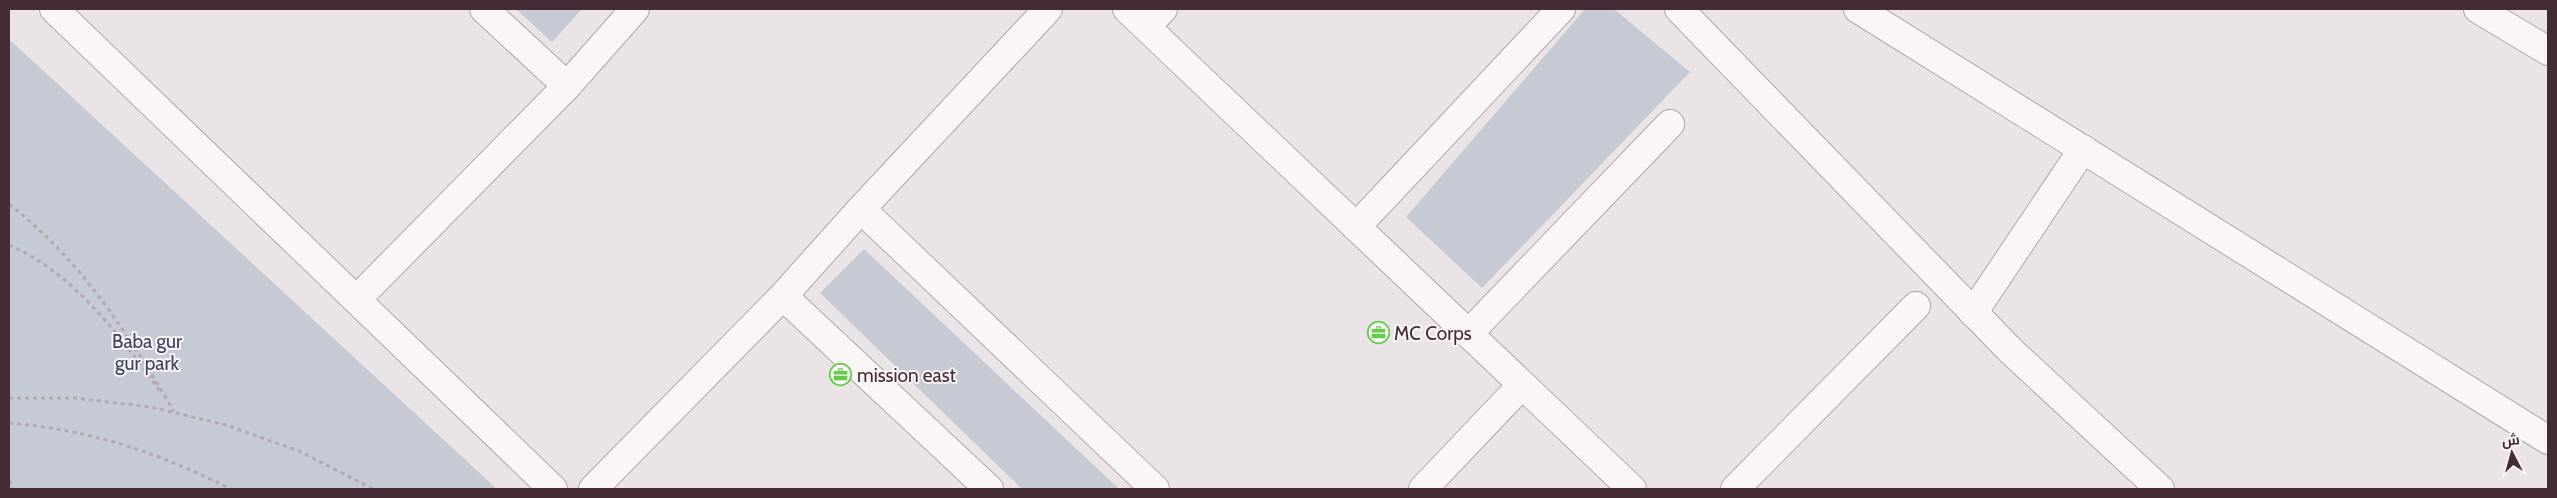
<svg xmlns="http://www.w3.org/2000/svg" width="2557" height="498" viewBox="0 0 2557 498" font-family="Cabin,Cairo,sans-serif">
<rect width="100%" height="100%" fill="#ebe4e7"/>
<!-- green -->
<g fill="#c5cad5">
<path d="M516 9H582L552 42Z"/>
<path d="M1585 9H1614L1690 72 1482 288 1406 217Z"/>
<path d="M9 39 497 489H9Z"/>
<path d="M864 249 1119 489H1022L820 293Z"/>
</g>
<g fill="none" stroke-linecap="round" stroke-linejoin="round">
<defs>
<g id="street">
<path d="M54 9 553 489"/>
<path d="M484 9 567 86"/>
<path d="M1127 9 1632 489"/>
<path d="M1679 9 2011 351 2160 489"/>
<path d="M1858 9 2548 440"/>
<path d="M2478 9 2548 51"/>
<path d="M1146 27 1163 9"/>
<path d="M861 209 1155 489"/>
<path d="M1356 227 1561 9"/>
<path d="M783 296 989 489"/>
<path d="M357 299 567 86 635 9"/>
<path d="M1973 313 2083 149"/>
<path d="M1468 334 1670 124"/>
<path d="M593 489 783 296 861 209 1048 9"/>
<path d="M1423 489 1522 385"/>
<path d="M1735 489 1916 306"/>
</g>
</defs>
<!-- street casing -->
<use href="#street" stroke="#b2a5aa" stroke-width="30"/>
<!-- path -->
<g stroke="#b5a9ae" stroke-width="3" stroke-dasharray="4 4" stroke-linecap="butt">
<path d="M9 204C82 261 127 333 174 411"/>
<path d="M9 245C74 273 119 335 160 391"/>
<path d="M9 398H75L151 407 226 425 299 451 373 489"/>
<path d="M9 423C91 430 157 452 231 489"/>
<path d="M9 480 13 489"/>
</g>
<!-- street -->
<use href="#street" stroke="#faf6f8" stroke-width="28"/>
</g>
<!-- icons -->
<defs>
<symbol id="office-ring" viewBox="-11 -11 22 22"><circle r="9.5" fill="#f9f4f6" stroke="#64cd4c" stroke-width="1.5"/><path d="M-6-3h4V-5.5h4V-3h4V5H-6ZM-1-4.5V-3h2v-1.5ZM-6 0V1H6V0Z" fill="#64cd4c"/></symbol>
</defs>
<g fill-rule="evenodd">
<use href="#office-ring" x="1366" y="320" width="25" height="25"/>
<use href="#office-ring" x="828" y="362" width="25" height="25"/>
</g>
<g text-anchor="middle" dominant-baseline="central" stroke-width="4" stroke-linejoin="round" paint-order="stroke">
<!-- poi labels -->
<g font-size="19" fill="#442b35" stroke="#f9f4f6" text-anchor="start">
<text x="1394" y="333">MC Corps</text>
<text x="857" y="375">mission east</text>
</g>
<!-- park labels -->
<g font-size="19" fill="#39425f" stroke="#f9f4f6">
<text x="147" y="341">Baba gur<tspan x="147" dy="22">gur park</tspan></text>
</g>
</g>
<!-- border -->
<rect width="2557" height="498" fill="none" stroke="#442b35" stroke-width="20"/>
<!-- north arrow -->
<g transform="translate(2512 453) rotate(354)" stroke="#f9f4f6" stroke-width="4" paint-order="stroke">
<path d="M0-4L9 19L0 12L-9 19Z" fill="#442b35"/>
<text y="-8" font-size="14" font-weight="bold" text-anchor="middle" fill="#442b35">ش</text>
</g>
</svg>
